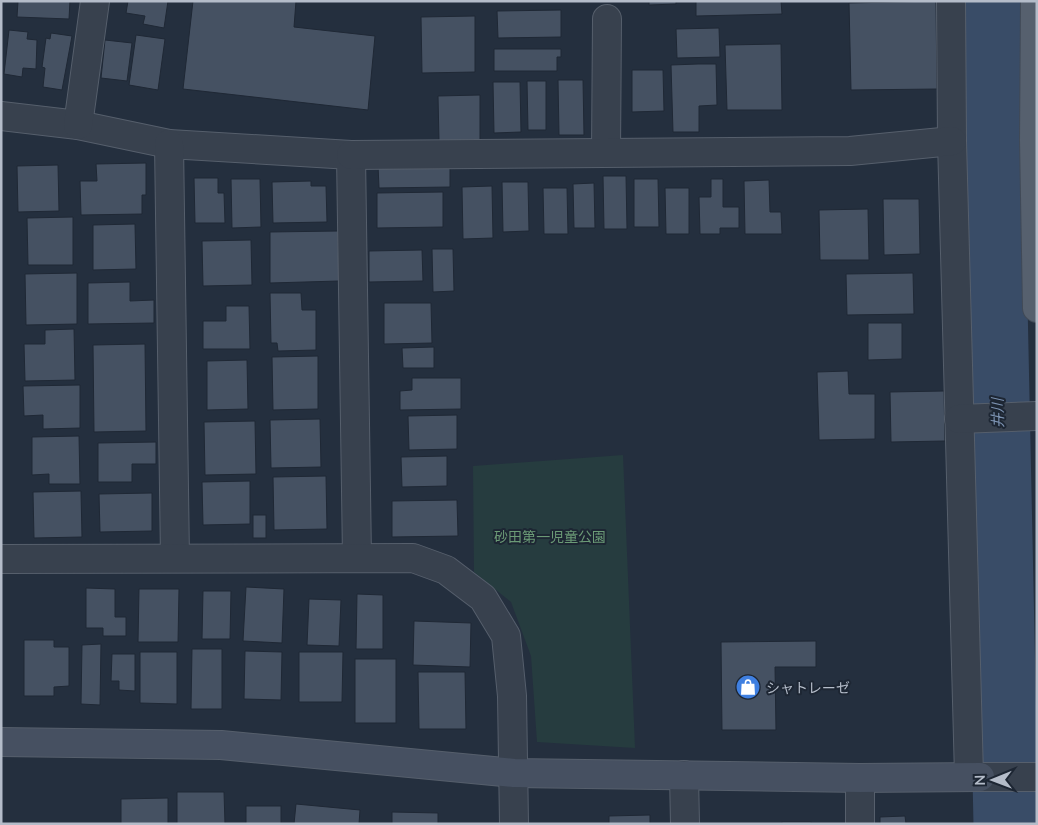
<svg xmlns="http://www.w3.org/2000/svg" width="1038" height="825" viewBox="0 0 1038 825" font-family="Lato,'Noto Sans JP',sans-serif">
<rect width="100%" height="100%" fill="#242f3e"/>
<!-- green -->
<path fill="#263c3f" d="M623 455 635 748 537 742 531 656 511 602 474 572 473 466Z"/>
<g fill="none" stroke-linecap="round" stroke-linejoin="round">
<!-- river -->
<path stroke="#394c67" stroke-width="65" d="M992 1 991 113 1006 824"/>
</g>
<!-- building -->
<g fill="#455162" stroke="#1f2835">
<path d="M18 1H70L69 19 17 17Z"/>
<path d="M128 1H168L164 28 143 24 145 16 126 13Z"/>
<path d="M193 1H296L294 27 375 36 368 110 183 89Z"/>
<path d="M649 1H676V4L649 5Z"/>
<path d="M696 1H781L782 14 696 16Z"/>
<path d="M936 1 937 89 851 90 849 3Z"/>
<path d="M561 10V37L498 38 497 11Z"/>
<path d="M475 16V72L422 73 421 17Z"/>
<path d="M719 28 720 57 677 58 676 29Z"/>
<path d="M9 30 28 32 27 39 37 40 36 69 23 68 22 77 4 74Z"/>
<path d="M51 33 72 36 62 90 43 87 45 68 42 67 46 38 50 39Z"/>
<path d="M136 35 165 39 158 90 129 85Z"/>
<path d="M105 40 132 43 127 81 101 78Z"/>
<path d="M781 44 782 110H727L725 45Z"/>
<path d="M494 49H561V57H557V71H494Z"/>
<path d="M698 64H716L717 105 699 106V132H673L671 65Z"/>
<path d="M632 70H663L664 111 632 112Z"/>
<path d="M558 80H583L584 135H559Z"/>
<path d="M527 81H546V130H528Z"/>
<path d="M493 82H520L521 132 494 133Z"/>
<path d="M480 95V140L439 141 438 96Z"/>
<path d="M146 163V195H142V214L81 215 80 181H97L96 164Z"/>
<path d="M450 164V187L379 188 378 165Z"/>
<path d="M58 165 59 211 18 212 17 166Z"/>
<path d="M603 176H626L627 229H604Z"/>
<path d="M194 178H218V193H224L225 223H195Z"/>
<path d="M231 179H260L261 227 232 228Z"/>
<path d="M634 179H658L659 227H634Z"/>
<path d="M711 179H723V207H739V228H720V234H700L699 197H711Z"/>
<path d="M769 180 770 212H781L782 234H745L744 181Z"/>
<path d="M311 181V186H326L327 222 273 223 272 182Z"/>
<path d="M502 182H528L529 231 503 232Z"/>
<path d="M594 183 595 228H574L573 184Z"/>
<path d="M492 186 493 238 463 239 462 187Z"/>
<path d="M543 188H567L568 234H544Z"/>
<path d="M665 188H689V234H666Z"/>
<path d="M443 192V227L377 228V193Z"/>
<path d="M883 199H919L920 254 884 255Z"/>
<path d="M868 209 869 260H820L819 210Z"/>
<path d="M73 217V265H28L27 218Z"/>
<path d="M135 224 136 269 93 270V225Z"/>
<path d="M338 231 339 281 270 283V232Z"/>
<path d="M251 240 252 285 203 286 202 241Z"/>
<path d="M432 249H453L454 291 433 292Z"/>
<path d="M422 250 423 281 369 282V251Z"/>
<path d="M77 273V324L26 325 25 274Z"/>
<path d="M913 273 914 314 847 315 846 274Z"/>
<path d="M130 282V301L154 300V323L88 324V283Z"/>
<path d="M270 293H301L302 310H316V350L278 351 277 343H271Z"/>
<path d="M384 303H431L432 343 384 344Z"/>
<path d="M226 306H249L250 349H203V321H226Z"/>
<path d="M868 323H902V359L868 360Z"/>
<path d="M74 329 75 380 25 381 24 344H45V330Z"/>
<path d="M145 344 146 431 94 432 93 345Z"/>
<path d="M434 347V368H403L402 348Z"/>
<path d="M318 356V409L273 410 272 357Z"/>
<path d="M247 360 248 409 207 410V361Z"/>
<path d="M848 371 849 394H875V439L819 440 817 372Z"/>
<path d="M412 378H461V409L400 410V391L412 390Z"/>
<path d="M80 385V428L43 429V415L24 416 23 386Z"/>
<path d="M944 391 945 441 891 442 890 392Z"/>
<path d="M457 415V449L409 450 408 416Z"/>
<path d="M320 419 321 467 271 468 270 420Z"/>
<path d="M255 421 256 474 205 475 204 422Z"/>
<path d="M79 436 80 484H49V474L32 475V437Z"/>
<path d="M156 442V464H132V482H98V443Z"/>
<path d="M447 456V486L402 487 401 457Z"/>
<path d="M326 476 327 529 274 530 273 477Z"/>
<path d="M250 481V524L203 525 202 482Z"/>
<path d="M81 491 82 537 34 538 33 492Z"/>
<path d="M152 493V531L100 532 99 494Z"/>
<path d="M457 500 458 536 392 537V501Z"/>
<rect x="253" y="515" width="13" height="23"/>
<path d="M246 587 284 589 282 643 243 641Z"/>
<path d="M86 588 115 589V617H126V636H103V628H86Z"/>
<path d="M139 589H179L178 642H138Z"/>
<path d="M203 591H231L230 639H202Z"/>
<path d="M357 594 383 595V649H356Z"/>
<path d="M309 599 341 600 339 646 307 645Z"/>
<path d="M414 621 471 623 470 667 413 665Z"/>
<path d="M24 640H54V647H69V686L54 687V696H24Z"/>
<path d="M816 641V667H775L776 730H722L721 642Z"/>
<path d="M101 644 100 705 81 704 82 645Z"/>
<path d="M192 649H222V709H191Z"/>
<path d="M245 651 282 652 281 700 244 699Z"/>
<path d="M140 652H177V704L140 703Z"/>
<path d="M299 652H343L342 702H299Z"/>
<path d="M112 654H135V691L119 690V681H111Z"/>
<rect x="355" y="659" width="41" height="64"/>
<path d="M418 672H465L466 729H419Z"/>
<path d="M177 792H224L225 824H177Z"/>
<path d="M168 798V824H121V799Z"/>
<path d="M296 804 360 810 359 824H294Z"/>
<rect x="246" y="806" width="35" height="18"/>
<path d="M392 812 438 813V824H392Z"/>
<path d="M650 815V824H609V816Z"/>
<path d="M905 816 906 824H880V817Z"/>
<rect x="782" y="822" width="29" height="2"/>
</g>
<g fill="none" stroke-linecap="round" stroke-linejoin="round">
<defs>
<g id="street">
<path d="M951 1 952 141 969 776"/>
<path d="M1 116 78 125 169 144 351 155 357 558"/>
<path d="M78 125 95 1"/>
<path d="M169 144 175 558"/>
<path d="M606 152 607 19"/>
<path d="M351 155 850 151 952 141"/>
<path d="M959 419 1037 416"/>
<path d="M1 559 413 558 446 570 483 598 506 636 512 696 514 824"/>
<path d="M684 775 685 824"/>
<path d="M980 777H1037"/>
<path d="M860 824V778"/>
</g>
<path id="secondary" d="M1 742 221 745 514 773 860 778 980 777"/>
<path id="primary" d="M1035 1 1034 140 1037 308"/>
</defs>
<!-- street casing -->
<use href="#street" stroke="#565f6c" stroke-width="30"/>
<!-- secondary casing -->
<use href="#secondary" stroke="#565f6c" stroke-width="30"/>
<!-- primary casing -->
<use href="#primary" stroke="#414a57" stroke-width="30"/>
<!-- street -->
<use href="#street" stroke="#38414e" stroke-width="28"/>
<!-- secondary -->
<use href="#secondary" stroke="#465061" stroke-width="28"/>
<!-- primary -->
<use href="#primary" stroke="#56606e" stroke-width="28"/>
</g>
<!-- icons -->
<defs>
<symbol id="shop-disc" viewBox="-11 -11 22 22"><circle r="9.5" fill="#3f7fe0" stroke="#1d2633"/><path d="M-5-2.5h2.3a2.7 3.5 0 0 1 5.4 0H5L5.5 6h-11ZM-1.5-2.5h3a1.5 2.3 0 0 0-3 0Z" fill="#fff"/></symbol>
</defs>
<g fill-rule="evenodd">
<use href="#shop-disc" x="734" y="673" width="28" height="28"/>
</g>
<g text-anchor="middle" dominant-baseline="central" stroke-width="4" stroke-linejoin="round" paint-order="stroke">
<!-- park labels -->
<g font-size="14" fill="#6b9a76" stroke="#1d2633">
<text x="550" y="536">砂田第一児童公園</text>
</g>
<!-- poi labels -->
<g font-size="14" fill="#b4bcc9" stroke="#1d2633" text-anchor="start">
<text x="766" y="687">シャトレーゼ</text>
</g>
<!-- water labels -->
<g font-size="15" font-style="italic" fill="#7c92b1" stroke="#1d2633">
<text transform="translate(997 413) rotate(-91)">井川</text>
</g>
</g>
<!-- border -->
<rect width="1038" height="825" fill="none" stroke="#b4bcc9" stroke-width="5"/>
<!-- north arrow -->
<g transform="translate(993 780) rotate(269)" stroke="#1d2633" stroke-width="4" paint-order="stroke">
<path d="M0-4L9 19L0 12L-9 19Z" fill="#b4bcc9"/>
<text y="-8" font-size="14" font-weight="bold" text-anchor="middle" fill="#b4bcc9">N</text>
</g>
</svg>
